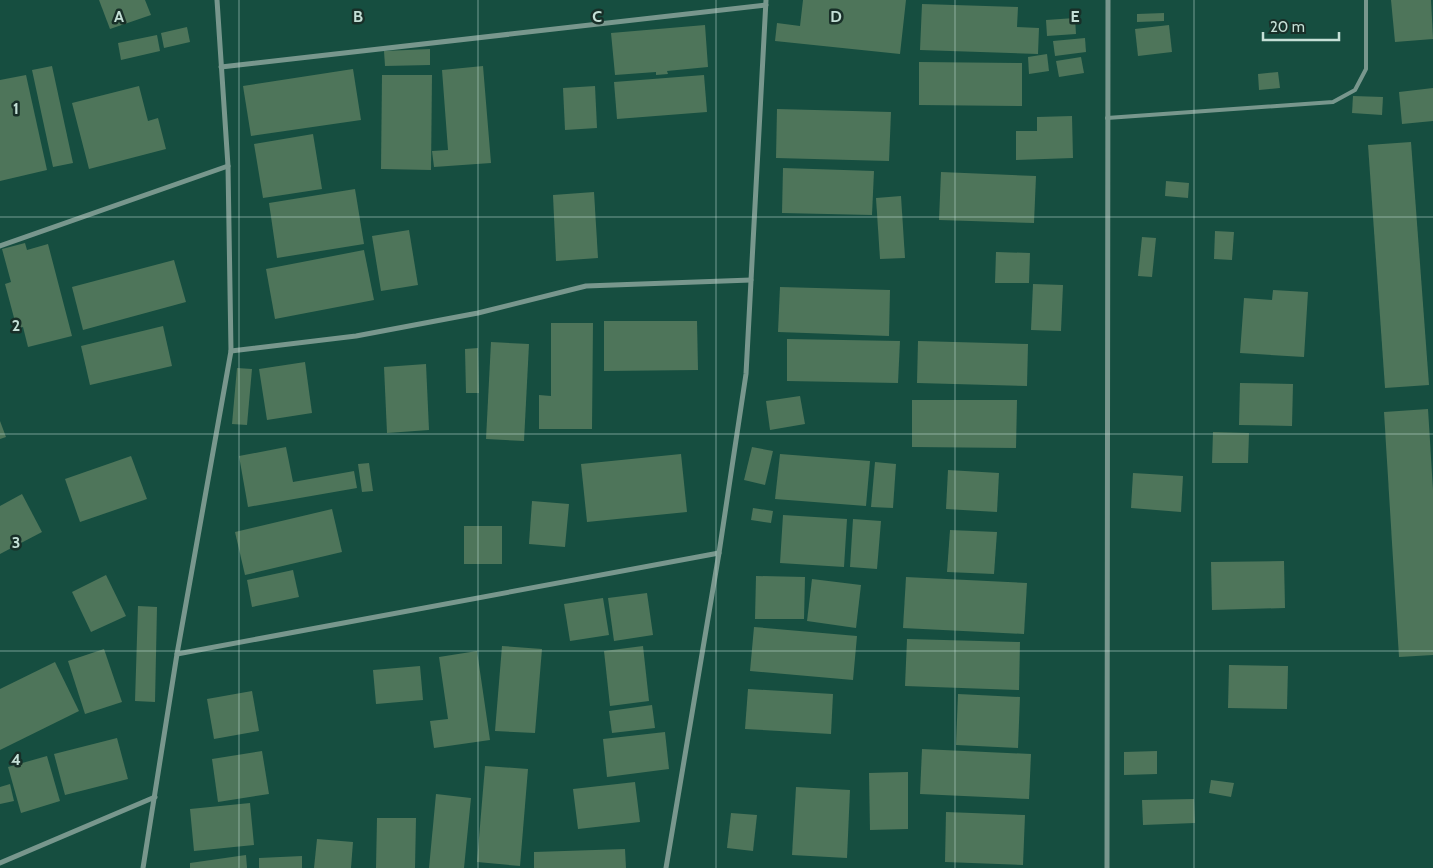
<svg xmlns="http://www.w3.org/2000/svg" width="1433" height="868" viewBox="0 0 1433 868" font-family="Cabin,sans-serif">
<rect width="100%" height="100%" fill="#164e40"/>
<!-- building -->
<g fill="#4e755a">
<path d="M99 0H145L151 15 110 29Z"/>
<path d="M803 0H906L900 54 775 41 777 23 800 26Z"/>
<path d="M1391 0H1431L1433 39 1395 42Z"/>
<path d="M922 4 1018 7 1017 27 1039 28 1038 54 920 50Z"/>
<path d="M1164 13V21L1137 22V14Z"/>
<path d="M1075 18 1076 34 1047 36 1046 20Z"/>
<path d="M705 25 708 67 667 71 668 74 656 75V72L615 75 611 33Z"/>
<path d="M1169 25 1172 52 1138 56 1135 29Z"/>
<path d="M187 27 190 42 164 48 161 33Z"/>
<path d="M157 35 160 51 121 60 118 43Z"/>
<path d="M1085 38 1086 52 1055 56 1053 41Z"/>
<path d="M430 49V65L385 66 384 51Z"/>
<path d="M1047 54 1049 71 1029 74 1028 57Z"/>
<path d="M1081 57 1084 73 1059 77 1056 61Z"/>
<path d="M919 62 1022 63V106L919 105Z"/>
<path d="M52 66 73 163 53 167 32 70Z"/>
<path d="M483 66 491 163 434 167 432 151 448 150 442 70Z"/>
<path d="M353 69 361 120 251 136 243 86Z"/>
<path d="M1278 72 1280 88 1259 90 1258 74Z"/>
<path d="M26 75 47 170 0 181V80Z"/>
<path d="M382 75H432L431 170 381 169Z"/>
<path d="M704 75 707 112 617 119 614 82Z"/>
<path d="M139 86 148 121 158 118 166 149 89 169 72 103Z"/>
<path d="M595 86 597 128 565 130 563 88Z"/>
<path d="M1433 88V121L1402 124 1399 92Z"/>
<path d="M1353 96 1383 97 1382 115 1352 113Z"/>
<path d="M777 109 891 112 889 161 776 158Z"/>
<path d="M1072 116 1073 158 1016 160V131H1037V117Z"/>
<path d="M313 134 322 189 263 198 254 144Z"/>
<path d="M1411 142 1429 385 1385 388 1368 145Z"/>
<path d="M783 168 874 171 872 215 782 213Z"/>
<path d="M941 172 1036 176 1034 223 939 220Z"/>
<path d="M1166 181 1189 183 1188 198 1165 196Z"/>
<path d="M355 189 364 244 277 258 269 203Z"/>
<path d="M594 192 598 258 556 261 553 195Z"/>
<path d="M901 196 905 258 880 259 876 198Z"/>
<path d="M409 230 418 285 381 291 372 236Z"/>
<path d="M1215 231 1234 232 1232 260 1214 259Z"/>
<path d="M1142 237 1156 238 1152 277 1138 276Z"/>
<path d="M25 243 27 250 48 244 72 336 28 347 23 327 17 329 5 284 11 282 2 249Z"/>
<path d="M364 250 374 300 275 319 266 269Z"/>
<path d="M996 252 1030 253 1029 283H995Z"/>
<path d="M174 260 186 302 83 330 72 287Z"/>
<path d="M1033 284 1063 285 1061 331 1031 330Z"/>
<path d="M780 287 890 290 889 336 778 332Z"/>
<path d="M1273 290 1308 292 1304 357 1240 353 1244 298 1272 300Z"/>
<path d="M604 321H697L698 370 604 371Z"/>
<path d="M551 323H593L592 429H539V395L551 396Z"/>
<path d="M163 326 172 366 90 385 81 346Z"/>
<path d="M787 339 900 341 898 383 787 381Z"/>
<path d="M918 341 1028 344 1027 386 917 383Z"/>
<path d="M491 342 529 344 524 441 486 439Z"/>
<path d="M478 348 479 393H466L465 349Z"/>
<path d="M305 362 312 413 267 420 259 369Z"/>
<path d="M426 364 429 430 387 433 384 367Z"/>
<path d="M237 368 252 369 247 425 232 424Z"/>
<path d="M1240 383 1293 384 1292 426 1239 425Z"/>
<path d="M800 396 805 424 770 430 766 401Z"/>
<path d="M912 400H1017L1016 448 912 447Z"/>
<path d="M1428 409 1433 490V655L1399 657 1384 412Z"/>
<path d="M0 421 6 437 0 439Z"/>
<path d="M1213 432 1249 433 1248 463H1212Z"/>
<path d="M286 447 293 482 354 471 357 488 248 507 239 456Z"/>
<path d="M752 447 773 451 765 485 744 480Z"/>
<path d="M681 454 687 512 587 522 581 464Z"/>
<path d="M780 454 870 461 866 506 775 499Z"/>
<path d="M131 456 147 499 80 522 65 479Z"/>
<path d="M875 462 896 464 893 508 871 507Z"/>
<path d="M369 463 373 491 362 492 358 464Z"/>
<path d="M948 470 999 473 997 512 946 509Z"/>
<path d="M1133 473 1183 476 1181 512 1131 508Z"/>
<path d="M22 494 42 532 0 554V506Z"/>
<path d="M532 501 569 504 565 547 529 544Z"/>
<path d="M753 508 773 511 771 523 751 520Z"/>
<path d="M332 509 342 552 245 575 235 532Z"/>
<path d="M783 515 847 519 844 567 780 563Z"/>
<path d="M853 519 881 521 877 569 850 567Z"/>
<rect x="464" y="526" width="38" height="38"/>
<path d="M950 530 997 532 994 574 947 572Z"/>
<path d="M1284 561 1285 608 1212 610 1211 562Z"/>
<path d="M293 570 299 597 252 607 247 580Z"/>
<path d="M106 575 126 616 91 632 72 592Z"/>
<path d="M756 576 805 577 804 619H755Z"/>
<path d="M906 577 1027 583 1024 634 903 628Z"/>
<path d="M812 579 861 585 856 628 807 621Z"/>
<path d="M647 593 653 635 614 641 608 598Z"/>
<path d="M603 598 609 635 570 641 564 604Z"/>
<path d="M138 606 157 607 155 702 135 701Z"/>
<path d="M754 627 857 636 853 680 750 671Z"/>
<path d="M907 639 1020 642 1019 690 905 686Z"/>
<path d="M502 646 542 649 535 733 495 731Z"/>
<path d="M643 646 649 701 610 706 604 651Z"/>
<path d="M104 649 122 702 85 714 68 661Z"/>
<path d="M477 651 490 740 434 748 430 721 448 719 439 657Z"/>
<path d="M55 662 79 711 0 750V689Z"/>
<path d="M1229 665 1288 666 1287 709 1228 708Z"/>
<path d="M420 666 423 700 376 704 373 670Z"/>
<path d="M748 689 833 694 831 734 745 729Z"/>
<path d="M252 691 259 731 214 739 207 699Z"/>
<path d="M958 694 1020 697 1018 748 956 745Z"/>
<path d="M652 705 655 728 612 733 609 711Z"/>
<path d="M665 732 669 769 607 777 603 739Z"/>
<path d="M117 738 128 779 65 795 54 754Z"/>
<path d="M922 749 1031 754 1029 799 920 794Z"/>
<path d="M262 751 269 794 218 802 212 759Z"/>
<path d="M1157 751V774L1124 775V752Z"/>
<path d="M47 756 60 801 21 813 8 767Z"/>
<path d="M485 766 528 769 520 866 477 862Z"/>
<path d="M908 772V829L870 830 869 773Z"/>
<path d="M1211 780 1234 783 1231 797 1209 793Z"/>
<path d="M635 782 640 822 578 829 573 789Z"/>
<path d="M10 784 14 801 0 804V787Z"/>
<path d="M796 787 850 790 847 858 792 855Z"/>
<path d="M436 794 471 798 464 868H429Z"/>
<path d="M1194 799 1195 823 1143 825 1142 800Z"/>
<path d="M250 803 254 845 194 851 190 809Z"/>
<path d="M946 812 1025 815 1023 865 945 862Z"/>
<path d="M731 813 757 815 753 851 727 848Z"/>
<path d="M377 818H416L415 868H376Z"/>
<path d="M317 839 353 842 351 868H314Z"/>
<path d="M625 849 626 868H534V852Z"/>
<path d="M246 855 247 868H190V863Z"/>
<path d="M302 856V868H259V858Z"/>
</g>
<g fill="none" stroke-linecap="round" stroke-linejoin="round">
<!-- service -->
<path stroke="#78978d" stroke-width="4" d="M1107 118 1333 102 1355 90 1366 69V0"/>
<!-- minor -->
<g stroke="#78978d" stroke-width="5">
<path d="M221 67 766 5"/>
<path d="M0 246 228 166"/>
<path d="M231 351 356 336 478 313 586 286 751 280"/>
<path d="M177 654 719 553"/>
<path d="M0 863 155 797"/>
<path d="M143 868 177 654 231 351 228 166 217 0"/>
<path d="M666 868 719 553 746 374 766 0"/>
<path d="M1107 868 1108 0"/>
</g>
</g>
<!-- grid -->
<path fill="none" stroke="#c5e0d7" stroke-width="1" stroke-opacity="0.55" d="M239 0V868M478 0V868M716 0V868M955 0V868M1194 0V868M0 217H1433M0 434H1433M0 651H1433"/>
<g font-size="16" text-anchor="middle" font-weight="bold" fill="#c5e0d7" stroke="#182f28" stroke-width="5" stroke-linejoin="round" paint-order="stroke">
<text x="119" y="22">A</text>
<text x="358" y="22">B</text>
<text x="597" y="22">C</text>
<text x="836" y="22">D</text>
<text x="1075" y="22">E</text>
<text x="16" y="114">1</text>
<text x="16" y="331">2</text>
<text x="16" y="548">3</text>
<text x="16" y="765">4</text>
</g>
<!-- scale -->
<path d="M1263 32v8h76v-8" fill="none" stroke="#c5e0d7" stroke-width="2.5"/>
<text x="1270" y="32" font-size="15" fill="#c5e0d7" stroke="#182f28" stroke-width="4" paint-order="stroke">20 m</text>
</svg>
